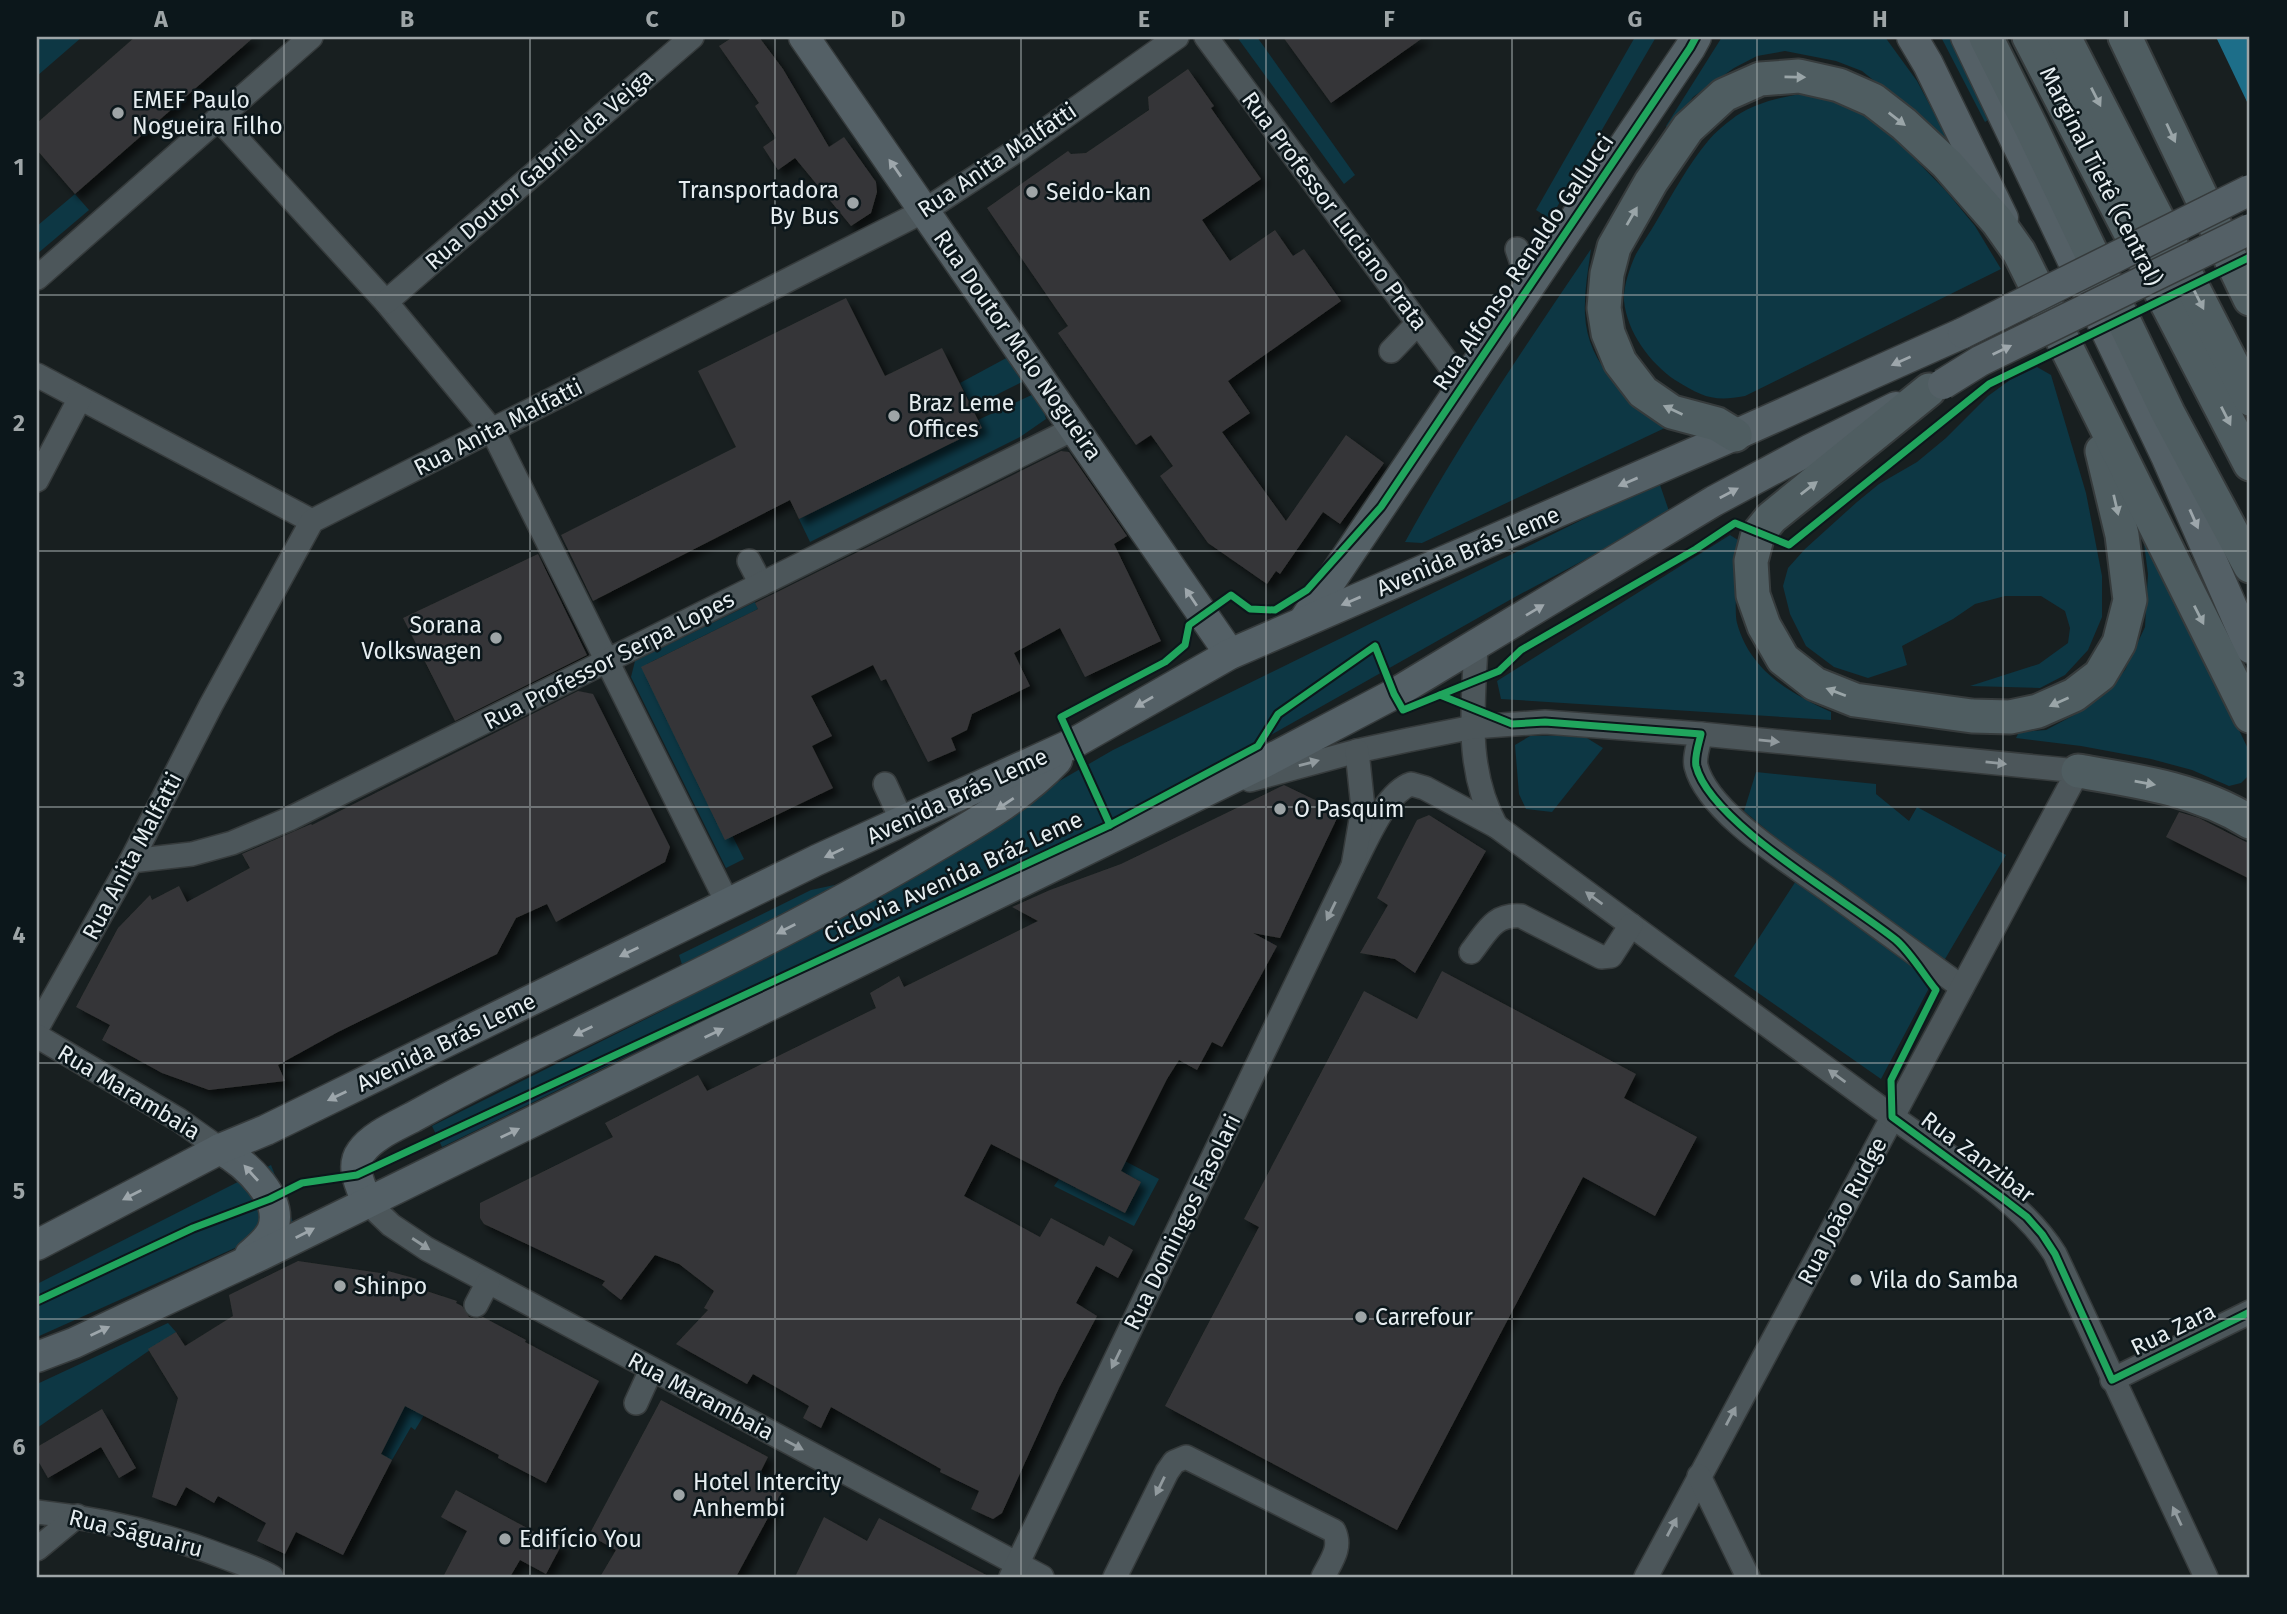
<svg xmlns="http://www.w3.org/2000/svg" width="2287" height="1614" viewBox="0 0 2287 1614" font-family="'Fira Sans',sans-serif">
<defs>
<filter id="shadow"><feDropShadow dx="6" dy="6" stdDeviation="3.5" flood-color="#0009"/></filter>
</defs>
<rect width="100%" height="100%" fill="#181f20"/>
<!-- green -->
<g fill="#0d3744">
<path d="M37 37H82L37 76Z"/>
<path d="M1237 37H1257L1355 175 1344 184Z"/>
<path d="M1635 37H1656L1550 219 1536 210Z"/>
<path d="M1722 37H1885L1917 81 1952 147 1913 112 1862 71 1836 61 1785 51 1757 56 1734 68 1693 97 1669 130 1666 126Z"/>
<path d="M1941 37H1955L1995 115 1985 122Z"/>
<path d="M1807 93 1850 100 1871 114 1946 191 1975 226 2001 269 1745 396C1714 402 1702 397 1675 380 1650 363 1627 332 1624 301 1623 287 1630 267 1636 254 1642 243 1650 233 1656 222 1672 195 1688 165 1708 141 1715 132 1727 123 1736 116 1758 102 1781 97 1807 93Z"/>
<path d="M75 194 89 210 37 254V226Z"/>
<path d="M1591 249C1588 271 1584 292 1585 314 1587 367 1629 399 1669 426L1422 543 1405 542C1461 440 1526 345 1591 249Z"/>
<path d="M1010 356 1030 378 972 407 960 383Z"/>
<path d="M2037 367 2051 375 2086 493 2102 576V617L2088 650 2065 675 2040 688 1970 686 2039 664 2068 643 2070 628 2065 611 2041 596H2005L1975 604 1953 619 1902 646 1907 665 1868 678 1834 667 1806 646 1790 614 1783 586 1788 568 1805 549 1857 502 1879 484 1917 462 1946 438 1988 396 2010 380Z"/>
<path d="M1038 392 1046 419 1020 437 810 542 799 519 982 428 978 420Z"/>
<path d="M1659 482 1670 514 1515 597 1200 775 442 1147 432 1126 664 1010 874 888 684 971 679 955 811 890 872 877 883 883 1113 750Z"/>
<path d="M2142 528 2250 753V774L2241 783 2229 786 2192 770 2151 759 2081 746 2016 738 2019 732 2046 730 2076 714 2104 695 2125 670 2145 627 2148 574Z"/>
<path d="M1730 535 1741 542C1740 561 1733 608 1737 623 1750 671 1790 693 1831 712V720L1501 699 1497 681Z"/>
<path d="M755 602 758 609 647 664 744 859 726 868 631 677 635 661Z"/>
<path d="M1582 735 1603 748 1552 812 1526 809 1519 794 1515 745 1530 736Z"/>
<path d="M1756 772 1876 784V794L1909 821 1917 807 2006 855 1938 971 1881 1079 1734 976 1807 864 1744 811Z"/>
<path d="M1125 1161 1159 1179 1134 1226 1054 1186 1059 1179 1125 1213 1141 1182 1121 1171Z"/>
<path d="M271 1165 293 1222 37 1337V1284Z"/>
<path d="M168 1323 176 1332 37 1428V1384Z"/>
<path d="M407 1396 429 1407 415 1430 411 1427 392 1460 381 1455Z"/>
</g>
<!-- water -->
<path fill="#1d6e89" d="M2216 37H2250V108Z"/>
<!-- building -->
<g fill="#363637" filter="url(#shadow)">
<path d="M135 37H254L75 194 37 150V123Z"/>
<path d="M733 37H759L783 69 829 147 844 137 876 182 877 192 871 213 851 226 795 158 778 170 763 147 776 138 755 106 759 103 719 46Z"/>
<path d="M1283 37H1424L1331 103Z"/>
<path d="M1188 69 1214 106 1211 108 1261 179 1202 220 1230 261 1275 230 1293 256 1304 249 1341 301 1228 381 1250 413 1222 432 1286 521 1346 435 1384 463 1340 524 1323 512 1280 574 1276 571 1267 584 1208 543 1160 476 1173 466 1151 435 1136 445 1058 333 1068 326 987 208 1068 151 1071 154 1086 153 1149 110 1148 97Z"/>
<path d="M846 298 885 376 942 348 982 428 799 519 790 500 593 601 561 535 736 447 698 371Z"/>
<path d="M1061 451 1069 452 1127 536 1114 544 1161 641 1085 677 1060 628 1014 653 1030 686 972 714 967 730 951 738 956 750 928 762 886 679 881 681 873 665 811 696 832 736 812 746 833 788 725 840 641 667 758 609 755 603Z"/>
<path d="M538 554 587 655 455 721 403 618Z"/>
<path d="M578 691 593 694 670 847 665 862 556 922 547 904 516 918 497 954 338 1032 278 1065 285 1081 209 1090 162 1073 102 1040 110 1025 76 1007 118 928 150 895 152 900 179 886 187 902 250 868 242 854 311 824 312 825Z"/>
<path d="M1284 785 1340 812 1280 938 1253 933 1277 946 1222 1047 1212 1042 1197 1070 1179 1060 1167 1079 1121 1171 1141 1182 1125 1213 991 1144 964 1196 1040 1237 1051 1218 1104 1246 1109 1236 1133 1250 1118 1278 1096 1266 1076 1303 1097 1316 1059 1388 1002 1513 993 1519 971 1509 979 1491 940 1472 941 1469 831 1407 821 1428 803 1418 809 1406 753 1374 747 1384 676 1344 708 1310 704 1308 714 1291 679 1264 655 1255 621 1300 602 1285 605 1281 484 1224 480 1218V1203L613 1137 605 1123 698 1075 707 1091 876 1008 870 993 899 976 904 987 1038 921 1012 907 1050 890 1121 864Z"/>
<path d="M2179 812 2199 818 2250 844V879L2166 837Z"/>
<path d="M1429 815 1486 851 1415 973 1395 959 1360 953 1388 905 1377 898 1417 820Z"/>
<path d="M1442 971 1636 1074 1624 1098 1697 1137 1655 1216 1583 1177 1397 1530 1165 1406 1259 1227 1244 1219 1364 991 1417 1019Z"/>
<path d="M298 1261 387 1274 388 1271 417 1279 414 1287 457 1301 456 1303 462 1306 469 1317 476 1319 483 1317 526 1340 525 1342 599 1381 546 1483 498 1458 499 1455 405 1406 381 1454 392 1460 343 1555 296 1532 285 1554 257 1541 266 1523 218 1496 214 1503 186 1487 176 1506 152 1497 178 1398 148 1349 176 1332 185 1346 233 1316 229 1295Z"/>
<path d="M661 1400 768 1457 758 1477 783 1490 736 1577H600L616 1550 589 1535Z"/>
<path d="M102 1409 136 1468 119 1478 101 1447 48 1478 37 1459V1447Z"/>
<path d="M456 1490 561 1546 546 1574 520 1560 510 1577H443L467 1531 441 1517Z"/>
<path d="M824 1517 867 1541 879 1518 990 1577H795Z"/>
</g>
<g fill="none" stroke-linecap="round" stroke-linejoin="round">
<defs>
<g id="minor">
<path d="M1206 37 1464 385"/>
<path d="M218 118 386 302 492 430 728 904"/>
<path d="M1517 249 1530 287"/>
<path d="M37 278 311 37"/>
<path d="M386 302 692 37"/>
<path d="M1391 351 1418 323"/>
<path d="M37 375 312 521"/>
<path d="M37 480 80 398"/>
<path d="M749 561 761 584"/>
<path d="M1476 646C1473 709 1465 769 1496 826"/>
<path d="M1701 734C1699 743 1694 757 1696 766 1708 814 1793 864 1831 892 1875 924 1918 956 1962 987"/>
<path d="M1250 780 1357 751 1408 740 1473 727 1545 722 1701 734 2078 771 1646 1577"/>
<path d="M885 784 902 821"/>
<path d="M131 861 192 854 232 843 289 819 1075 428"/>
<path d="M1353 866C1366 842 1385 793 1411 784L1425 788 1496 826C1626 922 1757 1016 1886 1112 1941 1153 2019 1196 2055 1254L2206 1577"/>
<path d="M1471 952C1487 932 1493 914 1521 916L1601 957 1611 956 1631 925"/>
<path d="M37 1028 131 861 211 705 312 521 924 211 1019 149 1177 37"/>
<path d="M37 1036 179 1120 220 1149"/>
<path d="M367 1202 391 1225 427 1249 1042 1577"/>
<path d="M476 1305 488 1282"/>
<path d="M2112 1380 2250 1312"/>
<path d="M636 1403 651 1370"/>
<path d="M1699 1476 1748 1577"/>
<path d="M37 1512C102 1519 166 1534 227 1558 243 1564 258 1569 272 1577"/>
<path d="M37 1549 77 1516"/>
<path d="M1011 1577 1353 866 1363 808 1357 751"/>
<path d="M1115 1577 1167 1472 1174 1462 1186 1457 1334 1531C1342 1548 1331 1561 1323 1577"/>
</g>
<g id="major">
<path d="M804 37 1230 654"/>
<path d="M1912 37 1928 64 2003 218"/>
<path d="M1966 37 2166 456 2250 648"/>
<path d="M1303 622 1690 48 1696 37"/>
<path d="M220 1149C245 1163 286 1199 272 1231 267 1241 258 1248 250 1255"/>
<path d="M367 1202C361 1187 350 1167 361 1152 372 1136 396 1126 413 1117 447 1098 482 1080 517 1063 651 997 789 933 918 857 966 828 1017 802 1057 760"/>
<path d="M37 1245 220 1149 266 1130 817 860 1074 743 1230 654 1735 435 1963 333"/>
<path d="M37 1357 74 1343 261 1255 1265 762 1394 694 1714 501 1809 450 1896 407"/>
</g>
<g id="highway">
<path d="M1986 37 2031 127 2168 413 2250 566"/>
<path d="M2029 37 2250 464"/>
<path d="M2064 37 2250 399"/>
<path d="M2125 37 2250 299"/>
<path d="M1929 390 1771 518 1758 534 1751 561 1753 595 1764 626 1783 659 1815 684 1855 700 1972 716 2010 717 2038 711 2074 695 2100 675 2119 643 2130 600 2122 535 2102 451"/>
<path d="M1735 435 1717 424 1672 412 1643 392 1620 362 1608 333 1604 308 1607 274 1614 247 1651 182 1688 128 1724 95 1760 79 1799 76 1839 85 1873 100 1904 124 1947 164 1997 221 2019 252 2250 716"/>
<path d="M2078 771C2138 781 2197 789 2250 822"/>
</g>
</defs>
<!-- minor casing -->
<use href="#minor" stroke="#363b3c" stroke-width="26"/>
<!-- major casing -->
<use href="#major" stroke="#363b3c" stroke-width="33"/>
<!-- highway casing -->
<use href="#highway" stroke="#363b3c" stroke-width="37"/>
<!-- minor -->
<use href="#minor" stroke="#4c565a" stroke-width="23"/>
<!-- major -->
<use href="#major" stroke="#546066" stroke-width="30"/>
<!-- highway -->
<use href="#highway" stroke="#4f5d61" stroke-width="33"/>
<defs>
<g id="major-bridge">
<path d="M1963 333 2250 190"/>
<path d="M1943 384 1980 361 2250 229"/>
</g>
</defs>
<!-- major-bridge casing -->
<use href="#major-bridge" stroke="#363b3c" stroke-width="33" stroke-linecap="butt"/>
<!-- major-bridge -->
<use href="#major-bridge" stroke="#546066" stroke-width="30"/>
<defs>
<g id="cycleway">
<path d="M1440 695 1512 724 1545 722 1701 734C1699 743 1694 757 1696 766 1710 823 1848 901 1896 940 1911 953 1923 974 1936 990L1891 1080 1892 1117 2005 1200 2027 1217 2042 1234 2055 1254 2112 1380 2250 1312"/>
<path d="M1110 825 1061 717 1165 662 1185 645 1189 625 1231 595 1250 609 1275 610 1307 590 1381 507 1690 48 1696 37"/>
<path d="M37 1301 193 1228 270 1199 302 1183 357 1175 1110 825 1258 746 1278 714 1375 646 1394 694 1403 710 1499 671 1521 650 1696 549 1735 523 1789 545 1989 384 2250 257"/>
</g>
</defs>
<!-- cycleway casing -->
<use href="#cycleway" stroke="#0c171b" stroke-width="11"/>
<!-- cycleway -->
<use href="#cycleway" stroke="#20a55d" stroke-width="7"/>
</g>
<!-- one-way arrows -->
<defs><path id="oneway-solid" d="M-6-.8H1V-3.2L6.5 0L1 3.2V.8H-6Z" transform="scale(1.75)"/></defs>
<g fill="#9aa5a8">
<use href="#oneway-solid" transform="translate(1795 77) rotate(1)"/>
<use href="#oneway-solid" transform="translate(2096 97) rotate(63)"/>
<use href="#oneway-solid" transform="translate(1897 119) rotate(38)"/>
<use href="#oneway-solid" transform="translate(2171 133) rotate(65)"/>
<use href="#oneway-solid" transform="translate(1632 216) rotate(-60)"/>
<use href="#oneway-solid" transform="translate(2199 300) rotate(63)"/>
<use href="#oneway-solid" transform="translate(1673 410) rotate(-155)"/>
<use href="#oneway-solid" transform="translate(2226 416) rotate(63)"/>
<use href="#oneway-solid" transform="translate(1809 488) rotate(-38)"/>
<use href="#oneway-solid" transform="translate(2116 505) rotate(77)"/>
<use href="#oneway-solid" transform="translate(2199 615) rotate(63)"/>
<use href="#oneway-solid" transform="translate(1836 692) rotate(-159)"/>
<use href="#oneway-solid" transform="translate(2059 702) rotate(156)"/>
<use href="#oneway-solid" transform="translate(2145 783) rotate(10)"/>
</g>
<g fill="#9da6ab">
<use href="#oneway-solid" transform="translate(895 168) rotate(-125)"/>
<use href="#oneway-solid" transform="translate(2002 350) rotate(-26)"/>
<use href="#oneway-solid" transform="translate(1901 361) rotate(156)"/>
<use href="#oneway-solid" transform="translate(1628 482) rotate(157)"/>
<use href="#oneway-solid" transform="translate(1729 493) rotate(-28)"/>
<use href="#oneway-solid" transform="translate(2194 519) rotate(66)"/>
<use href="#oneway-solid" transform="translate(1191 597) rotate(-124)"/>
<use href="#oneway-solid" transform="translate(1351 601) rotate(157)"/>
<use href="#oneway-solid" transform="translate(1535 610) rotate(-31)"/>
<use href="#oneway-solid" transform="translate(1144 702) rotate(150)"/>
<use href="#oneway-solid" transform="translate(1005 804) rotate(146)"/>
<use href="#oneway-solid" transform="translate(834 853) rotate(155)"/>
<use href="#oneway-solid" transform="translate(786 929) rotate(153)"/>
<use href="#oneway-solid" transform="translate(629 952) rotate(154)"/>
<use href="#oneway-solid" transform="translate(583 1031) rotate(154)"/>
<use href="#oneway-solid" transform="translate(714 1033) rotate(-26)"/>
<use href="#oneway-solid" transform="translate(337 1096) rotate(154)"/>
<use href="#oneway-solid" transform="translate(510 1133) rotate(-26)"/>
<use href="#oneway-solid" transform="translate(251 1173) rotate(-132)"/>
<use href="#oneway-solid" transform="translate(132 1195) rotate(153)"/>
<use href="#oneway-solid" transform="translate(305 1233) rotate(-27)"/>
<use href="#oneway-solid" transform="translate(100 1331) rotate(-25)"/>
</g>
<g fill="#919a9e">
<use href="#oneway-solid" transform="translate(1769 741) rotate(6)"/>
<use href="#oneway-solid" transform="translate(1309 763) rotate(-15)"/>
<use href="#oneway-solid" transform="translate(1996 763) rotate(6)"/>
<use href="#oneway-solid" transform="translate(1594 898) rotate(-144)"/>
<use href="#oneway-solid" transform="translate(1331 911) rotate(116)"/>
<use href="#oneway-solid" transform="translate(1837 1076) rotate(-144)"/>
<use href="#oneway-solid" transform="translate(421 1244) rotate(33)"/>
<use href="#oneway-solid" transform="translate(1116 1359) rotate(116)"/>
<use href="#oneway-solid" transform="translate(1731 1416) rotate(-62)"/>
<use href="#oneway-solid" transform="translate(794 1445) rotate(28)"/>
<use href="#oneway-solid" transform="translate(1160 1486) rotate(116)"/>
<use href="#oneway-solid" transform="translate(2177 1516) rotate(-115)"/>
<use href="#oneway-solid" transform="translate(1672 1527) rotate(-62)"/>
</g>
<!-- grid -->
<path fill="none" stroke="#9ea5a7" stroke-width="2" stroke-opacity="0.55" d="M284 37V1577M530 37V1577M775 37V1577M1021 37V1577M1266 37V1577M1512 37V1577M1757 37V1577M2003 37V1577M37 295H2250M37 551H2250M37 807H2250M37 1063H2250M37 1319H2250"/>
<!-- markers -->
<g fill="#9ea5a7" stroke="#0c171b" stroke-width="2.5">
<circle cx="118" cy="113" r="7"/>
<circle cx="1032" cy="192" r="7"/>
<circle cx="853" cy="203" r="7"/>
<circle cx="894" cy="416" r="7"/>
<circle cx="496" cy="638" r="7"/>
<circle cx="1280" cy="809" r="7"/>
<circle cx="1856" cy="1280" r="7"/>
<circle cx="340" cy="1286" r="7"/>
<circle cx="1361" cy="1317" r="7"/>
<circle cx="679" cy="1495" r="7"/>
<circle cx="505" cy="1539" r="7"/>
</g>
<g text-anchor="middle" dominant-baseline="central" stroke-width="5" stroke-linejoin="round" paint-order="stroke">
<!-- poi labels -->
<g font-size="23" fill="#e6edf0" stroke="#0c171b" text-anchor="start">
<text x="132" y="100">EMEF Paulo<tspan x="132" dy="26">Nogueira Filho</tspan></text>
<text x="839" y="190" text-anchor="end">Transportadora<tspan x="839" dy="26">By Bus</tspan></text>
<text x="1046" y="192">Seido-kan</text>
<text x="908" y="403">Braz Leme<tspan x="908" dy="26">Offices</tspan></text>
<text x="482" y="625" text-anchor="end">Sorana<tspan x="482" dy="26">Volkswagen</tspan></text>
<text x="1294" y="809">O Pasquim</text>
<text x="1870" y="1280">Vila do Samba</text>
<text x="354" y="1286">Shinpo</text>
<text x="1375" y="1317">Carrefour</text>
<text x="693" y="1482">Hotel Intercity<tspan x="693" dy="26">Anhembi</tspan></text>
<text x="519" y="1539">Edifício You</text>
</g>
<!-- street labels -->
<g font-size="23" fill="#e6edf0" stroke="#0c171b">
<text transform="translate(997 160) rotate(-34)">Rua Anita Malfatti</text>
<text transform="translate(539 169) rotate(-41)">Rua Doutor Gabriel da Veiga</text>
<text transform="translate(2101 176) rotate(63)">Marginal Tietê (Central)</text>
<text transform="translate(1335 211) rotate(53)">Rua Professor Luciano Prata</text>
<text transform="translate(1523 262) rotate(-56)">Rua Alfonso Renaldo Gallucci</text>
<text transform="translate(1018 345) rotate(55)">Rua Doutor Melo Nogueira</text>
<text transform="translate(498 427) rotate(-27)">Rua Anita Malfatti</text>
<text transform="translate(1468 551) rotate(-23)">Avenida Brás Leme</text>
<text transform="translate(609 660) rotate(-27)">Rua Professor Serpa Lopes</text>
<text transform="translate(957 796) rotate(-25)">Avenida Brás Leme</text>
<text transform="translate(132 856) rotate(-62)">Rua Anita Malfatti</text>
<text transform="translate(953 877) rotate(-25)">Ciclovia Avenida Bráz Leme</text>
<text transform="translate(446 1042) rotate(-26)">Avenida Brás Leme</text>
<text transform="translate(129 1092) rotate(31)">Rua Marambaia</text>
<text transform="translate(1978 1157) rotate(37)">Rua Zanzibar</text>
<text transform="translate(1842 1211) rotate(-62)">Rua João Rudge</text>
<text transform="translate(1182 1222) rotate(-64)">Rua Domingos Fasolari</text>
<text transform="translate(2173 1329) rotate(-26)">Rua Zara</text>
<text transform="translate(701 1396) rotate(28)">Rua Marambaia</text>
<text transform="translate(136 1533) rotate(14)">Rua Ságuairu</text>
</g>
</g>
<!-- border -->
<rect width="2287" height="1614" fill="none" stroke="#0c171b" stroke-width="77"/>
<rect x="38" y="38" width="2210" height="1538" fill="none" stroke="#9ea5a7" stroke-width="2.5"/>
<g font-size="23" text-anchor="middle" font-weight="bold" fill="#9ea5a7">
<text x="161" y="27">A</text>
<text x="407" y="27">B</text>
<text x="652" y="27">C</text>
<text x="898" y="27">D</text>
<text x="1144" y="27">E</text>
<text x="1389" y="27">F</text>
<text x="1635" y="27">G</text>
<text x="1880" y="27">H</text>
<text x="2126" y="27">I</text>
<text x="19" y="175">1</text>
<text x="19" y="431">2</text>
<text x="19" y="687">3</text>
<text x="19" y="943">4</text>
<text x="19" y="1199">5</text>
<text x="19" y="1455">6</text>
</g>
</svg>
